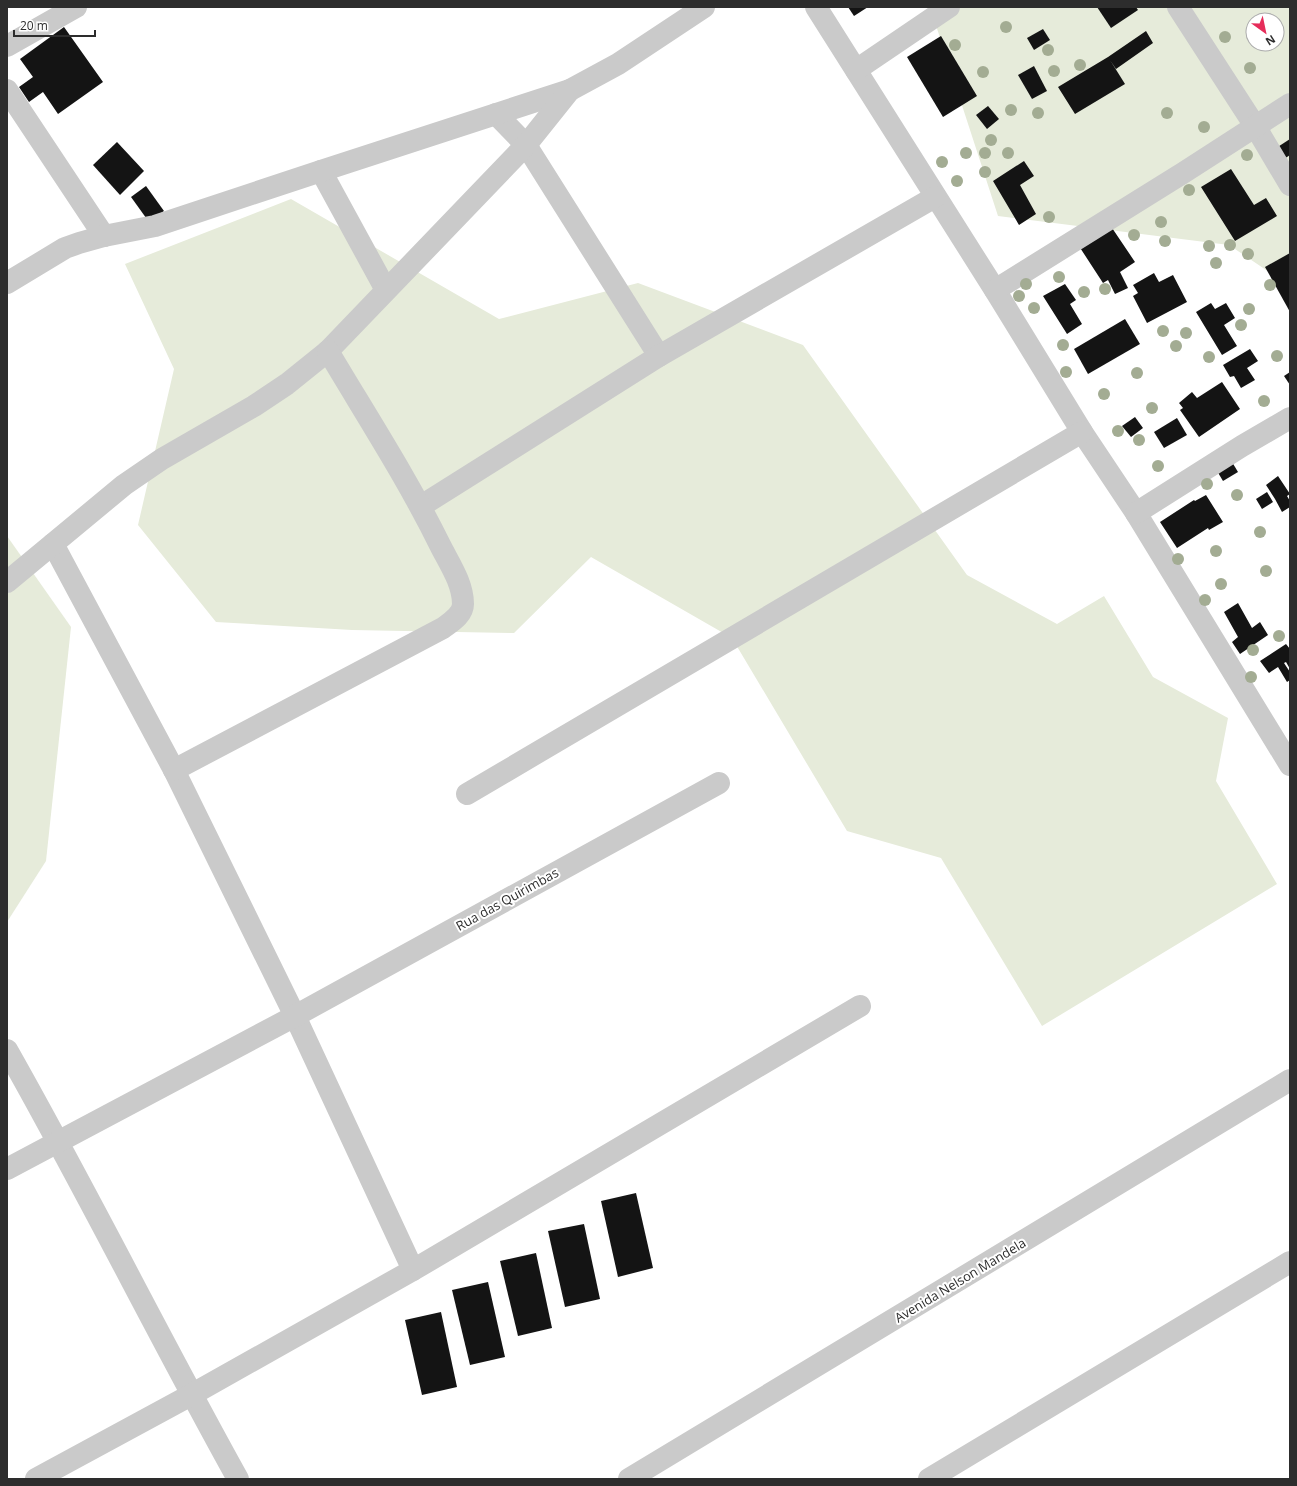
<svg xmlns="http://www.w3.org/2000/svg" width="1297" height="1486" viewBox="0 0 1297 1486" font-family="'Open Sans',sans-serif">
<rect width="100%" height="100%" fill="#fff"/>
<!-- green -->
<g fill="#e6ebda" fill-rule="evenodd">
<path d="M930 7H1290V286L1229 245 998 216ZM1253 20H1277V44H1253Z"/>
<path d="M291 199 499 319 638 283 803 345 967 575 1057 624 1104 596 1153 677 1228 718 1216 781 1277 884 1042 1026 941 858 847 831 732 638 591 557 514 633 352 630 216 622 138 525 174 369 125 264Z"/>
<path d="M7 536 71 627 46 861 7 922Z"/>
</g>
<!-- building -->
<g fill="#141414">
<path d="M848 7H868L854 16Z"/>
<path d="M1097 7H1136L1138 10 1111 28Z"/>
<path d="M64 27 103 82 58 114 43 92 29 102 19 87 33 77 20 59Z"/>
<path d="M1043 29 1050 40 1034 50 1027 38Z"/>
<path d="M1146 31 1153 43 1116 69 1110 60 1125 84 1075 114 1058 87 1108 57Z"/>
<path d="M941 36 977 96 943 117 907 57Z"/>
<path d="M1034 66 1047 91 1032 99 1018 75Z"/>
<path d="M988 106 999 119 987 129 976 115Z"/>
<path d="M1290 139V155L1278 163 1270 152Z"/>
<path d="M117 142 144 171 120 195 93 165Z"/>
<path d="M1024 161 1034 176 1020 185 1036 214 1019 225 993 181Z"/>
<path d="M1231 169 1254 205 1266 198 1277 216 1235 241 1201 187Z"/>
<path d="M146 186 164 211 149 222 131 197Z"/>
<path d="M1106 219 1135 262 1120 272 1128 288 1115 294 1108 280 1103 283 1075 240Z"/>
<path d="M1290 253V312L1265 267Z"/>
<path d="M1154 273 1159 282 1173 275 1187 302 1147 323 1133 296 1138 293 1133 285Z"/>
<path d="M1065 284 1076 300 1070 304 1082 324 1067 334 1043 296Z"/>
<path d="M1211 303 1215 309 1226 303 1235 318 1224 325 1237 346 1222 355 1196 312Z"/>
<path d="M1125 319 1140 344 1088 374 1074 349Z"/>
<path d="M1250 349 1258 361 1247 368 1255 380 1241 388 1234 376 1230 377 1223 365Z"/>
<path d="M1290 372V385L1284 376Z"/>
<path d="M1222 382 1240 409 1199 437 1180 410 1183 408 1179 403 1192 392 1197 398Z"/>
<path d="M1135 417 1143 428 1131 437 1122 426Z"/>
<path d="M1177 418 1187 435 1164 448 1154 432Z"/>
<path d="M1229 457 1238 472 1223 481 1214 466Z"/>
<path d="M1278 476 1290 494 1287 496 1290 501V507L1282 512 1275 499 1266 485Z"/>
<path d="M1267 492 1273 502 1262 509 1256 499Z"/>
<path d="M1206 495 1223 522 1209 530 1208 528 1177 548 1160 522 1194 500 1195 501Z"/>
<path d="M1238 603 1252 628 1260 622 1268 635 1240 654 1232 642 1238 637 1224 612Z"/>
<path d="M1286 644 1290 649V669L1286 662 1284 663 1290 672V680L1287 682 1278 667 1269 673 1260 661Z"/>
<path d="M636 1193 653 1268 618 1277 601 1201Z"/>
<path d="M584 1224 600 1299 565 1307 548 1231Z"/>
<path d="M536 1253 552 1328 518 1336 500 1261Z"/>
<path d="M488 1282 505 1357 470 1365 452 1290Z"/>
<path d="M441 1312 457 1387 422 1395 405 1320Z"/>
</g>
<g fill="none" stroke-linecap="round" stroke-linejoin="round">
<!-- minor -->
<g stroke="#cacaca" stroke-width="22">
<path d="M816 7 995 290 1082 432 1136 513 1290 765"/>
<path d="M1178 7 1255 126 1290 185"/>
<path d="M7 46 76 7"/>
<path d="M856 70 949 7"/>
<path d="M7 90 104 236"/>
<path d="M496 114 526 145 659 356"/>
<path d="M321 171 386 290"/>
<path d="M7 283 65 248 79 243 104 236 155 226 321 171 570 90"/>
<path d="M995 290 1183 173 1290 104"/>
<path d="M421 506 659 356 935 197"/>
<path d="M1136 513 1242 446 1290 418"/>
<path d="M53 544 174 770 295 1016 413 1270"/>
<path d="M7 582 124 485 162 459 254 406 287 384 328 351 526 145 570 90 618 64 704 7"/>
<path d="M174 770 443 628C451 622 463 615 463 604 463 583 449 563 440 545 407 478 366 415 328 351"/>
<path d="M467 794 1082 432"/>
<path d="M7 1050C87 1191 159 1337 238 1479"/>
<path d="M7 1169 295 1016 719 783"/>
<path d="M36 1479 191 1395 413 1270 860 1006"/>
<path d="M929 1479 1290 1262"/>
</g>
<!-- tertiary -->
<path stroke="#cacaca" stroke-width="22" d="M629 1479 1290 1080"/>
</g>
<!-- trees -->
<g fill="#a3ac93">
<circle cx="1006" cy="27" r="6"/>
<circle cx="1225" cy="37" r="6"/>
<circle cx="955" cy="45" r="6"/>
<circle cx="1048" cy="50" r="6"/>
<circle cx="1080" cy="65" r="6"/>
<circle cx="1250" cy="68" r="6"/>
<circle cx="1054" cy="71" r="6"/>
<circle cx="983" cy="72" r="6"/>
<circle cx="1011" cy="110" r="6"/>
<circle cx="1038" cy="113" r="6"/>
<circle cx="1167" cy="113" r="6"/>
<circle cx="1204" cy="127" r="6"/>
<circle cx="991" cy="140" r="6"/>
<circle cx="966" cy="153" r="6"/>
<circle cx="985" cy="153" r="6"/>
<circle cx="1008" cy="153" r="6"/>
<circle cx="1247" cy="155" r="6"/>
<circle cx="942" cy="162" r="6"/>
<circle cx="985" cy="172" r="6"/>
<circle cx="957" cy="181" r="6"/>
<circle cx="1189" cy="190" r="6"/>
<circle cx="1049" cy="217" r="6"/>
<circle cx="1161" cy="222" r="6"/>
<circle cx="1134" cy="235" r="6"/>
<circle cx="1165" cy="241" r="6"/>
<circle cx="1230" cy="245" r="6"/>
<circle cx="1209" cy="246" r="6"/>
<circle cx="1248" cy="254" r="6"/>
<circle cx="1216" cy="263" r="6"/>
<circle cx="1059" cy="277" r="6"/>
<circle cx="1026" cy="284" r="6"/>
<circle cx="1270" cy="285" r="6"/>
<circle cx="1105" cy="289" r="6"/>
<circle cx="1084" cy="292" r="6"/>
<circle cx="1019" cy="296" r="6"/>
<circle cx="1034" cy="308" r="6"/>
<circle cx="1249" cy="309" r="6"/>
<circle cx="1241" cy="325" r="6"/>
<circle cx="1163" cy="331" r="6"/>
<circle cx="1186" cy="333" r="6"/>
<circle cx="1063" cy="345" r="6"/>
<circle cx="1176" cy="346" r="6"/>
<circle cx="1277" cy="356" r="6"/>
<circle cx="1209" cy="357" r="6"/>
<circle cx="1066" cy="372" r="6"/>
<circle cx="1137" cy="373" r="6"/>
<circle cx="1104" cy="394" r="6"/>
<circle cx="1264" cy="401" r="6"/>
<circle cx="1152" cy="408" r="6"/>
<circle cx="1118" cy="431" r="6"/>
<circle cx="1139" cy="440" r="6"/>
<circle cx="1158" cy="466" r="6"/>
<circle cx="1207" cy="484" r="6"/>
<circle cx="1237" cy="495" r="6"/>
<circle cx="1260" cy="532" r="6"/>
<circle cx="1216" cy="551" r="6"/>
<circle cx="1178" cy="559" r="6"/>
<circle cx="1266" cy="571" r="6"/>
<circle cx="1221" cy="584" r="6"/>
<circle cx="1205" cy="600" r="6"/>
<circle cx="1279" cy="636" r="6"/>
<circle cx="1253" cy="650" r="6"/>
<circle cx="1251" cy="677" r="6"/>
</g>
<g text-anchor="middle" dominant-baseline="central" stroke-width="4" stroke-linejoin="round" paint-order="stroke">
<!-- street labels -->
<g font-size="13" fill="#2d2d2d" stroke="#fff">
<text transform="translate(507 899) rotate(-29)">Rua das Quirimbas</text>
<text transform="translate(960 1280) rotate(-31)">Avenida Nelson Mandela</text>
</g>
</g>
<!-- border -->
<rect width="1297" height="1486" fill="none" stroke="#2d2d2d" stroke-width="16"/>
<!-- north arrow -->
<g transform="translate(1265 32) rotate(147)"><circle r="19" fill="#ffffff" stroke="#ababab"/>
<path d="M0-3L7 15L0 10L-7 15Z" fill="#e62d5a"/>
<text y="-6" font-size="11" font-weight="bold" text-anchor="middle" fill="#2d2d2d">N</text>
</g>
<!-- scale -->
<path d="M14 30v6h81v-6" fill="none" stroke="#2d2d2d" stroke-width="2"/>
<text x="20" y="30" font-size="12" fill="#2d2d2d" stroke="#ffffff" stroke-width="3" paint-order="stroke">20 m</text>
</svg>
